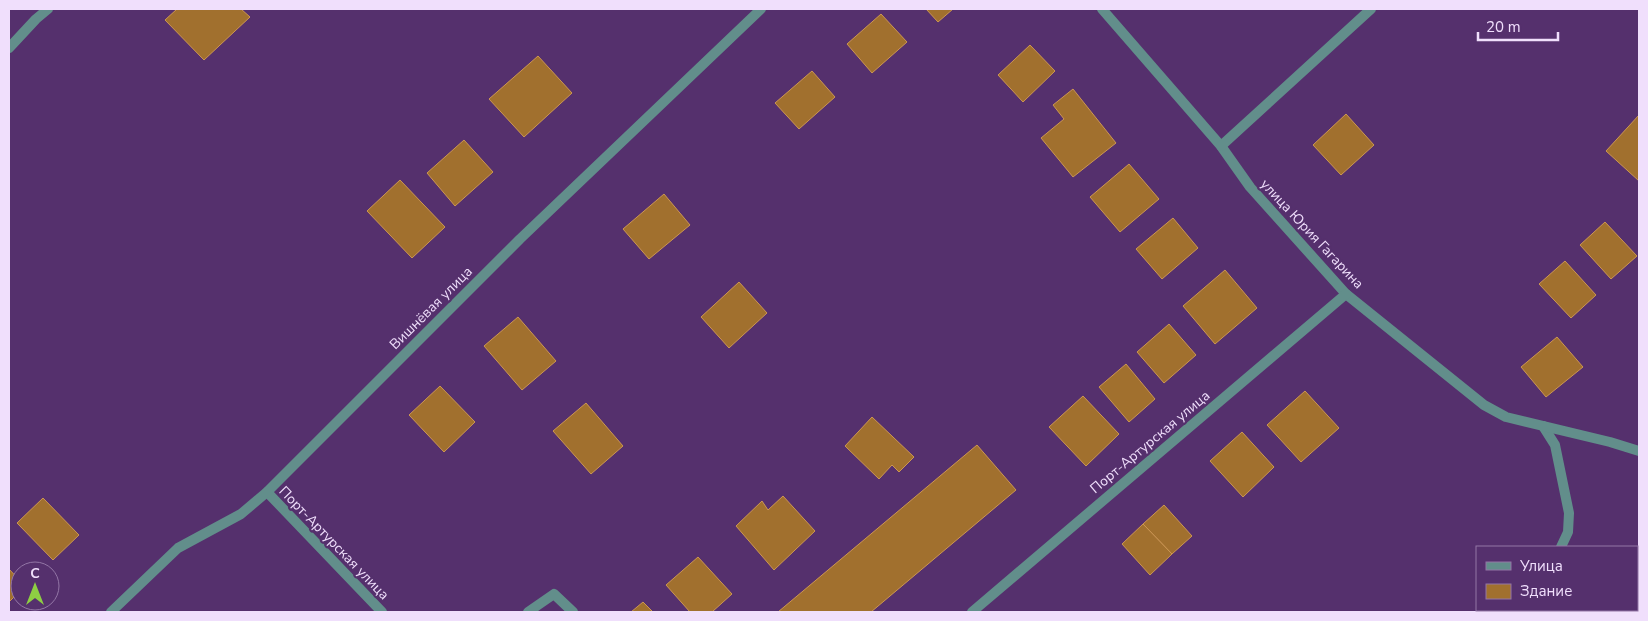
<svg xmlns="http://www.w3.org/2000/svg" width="1648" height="621" viewBox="0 0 1648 621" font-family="'Nunito Sans',sans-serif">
<rect width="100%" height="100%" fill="#55306d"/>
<!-- building -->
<g fill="#a1702e" stroke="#cc9652">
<path d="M177 9H241L250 17 204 60 165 20Z"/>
<path d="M926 9H953L938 22Z"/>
<path d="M881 14 907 42 872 73 847 44Z"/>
<path d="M1030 45 1055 71 1023 102 998 75Z"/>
<path d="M538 56 572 93 524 137 489 99Z"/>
<path d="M812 71 835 97 799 129 775 103Z"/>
<path d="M1073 89 1116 143 1073 177 1041 138 1064 119 1053 105Z"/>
<path d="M1346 114 1374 145 1341 175 1313 145Z"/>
<path d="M1639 115V181L1606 151Z"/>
<path d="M464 140 493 172 455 206 427 173Z"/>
<path d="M1129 164 1159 199 1120 232 1090 197Z"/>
<path d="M400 180 445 227 412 258 367 211Z"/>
<path d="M664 194 690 225 649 259 623 229Z"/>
<path d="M1173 218 1198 248 1162 279 1136 249Z"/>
<path d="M1605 222 1637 256 1611 279 1580 245Z"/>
<path d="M1565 261 1596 295 1571 318 1539 284Z"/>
<path d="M1225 270 1257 308 1215 344 1183 306Z"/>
<path d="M739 282 767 313 729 348 701 317Z"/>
<path d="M518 317 556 361 522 390 484 346Z"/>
<path d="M1169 324 1196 355 1164 383 1137 352Z"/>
<path d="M1557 337 1583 367 1546 397 1521 367Z"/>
<path d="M1126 364 1155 399 1129 422 1099 387Z"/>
<path d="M440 386 475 422 444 452 409 415Z"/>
<path d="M1305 391 1339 428 1301 462 1267 425Z"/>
<path d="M1083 396 1119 434 1086 466 1049 427Z"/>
<path d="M586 403 623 446 591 474 553 431Z"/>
<path d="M872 417 914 457 899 472 892 465 879 479 845 446Z"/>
<path d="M1242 432 1274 467 1243 497 1210 461Z"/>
<path d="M977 445 1016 490 871 612H778Z"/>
<path d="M783 496 815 531 774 570 736 526 762 501 768 510Z"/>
<path d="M43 498 79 535 53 560 17 523Z"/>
<path d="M1164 505 1192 536 1172 554 1143 524Z"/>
<path d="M1143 524 1172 554 1150 575 1122 544Z"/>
<path d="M698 557 732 594 712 612H690L666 585Z"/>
<path d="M9 569 20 581V591L9 602Z"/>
<path d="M643 602 653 612H631Z"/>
</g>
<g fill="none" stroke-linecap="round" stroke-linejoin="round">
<!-- lane -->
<g stroke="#628e8b" stroke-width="10">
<path d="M1543 426 1555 445 1569 513 1568 532 1561 547"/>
<path d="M1497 612 1499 610"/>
</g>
<!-- street -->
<g stroke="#628e8b" stroke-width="10">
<path d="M1102 9 1221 146 1250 187 1346 294 1484 405 1506 417 1610 442 1639 451"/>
<path d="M9 48 36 19 48 9"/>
<path d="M1221 146 1371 9"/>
<path d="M267 492 382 612"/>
<path d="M111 612 178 548 241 514 267 492 520 239 761 9"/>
<path d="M528 612 554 594 573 612"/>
<path d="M972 612 1346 294"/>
</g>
</g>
<g text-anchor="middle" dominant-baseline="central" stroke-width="4.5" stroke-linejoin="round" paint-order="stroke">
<!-- street labels -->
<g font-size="14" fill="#f0dffc" stroke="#55306d">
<text transform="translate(1312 234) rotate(47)">улица Юрия Гагарина</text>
<text transform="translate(431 308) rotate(-45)">Вишнёвая улица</text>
<text transform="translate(1150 442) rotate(-40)">Порт-Артурская улица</text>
<text transform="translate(334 543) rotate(46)">Порт-Артурская улица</text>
</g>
</g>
<!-- border -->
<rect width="1648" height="621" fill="none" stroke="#f0dffc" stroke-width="20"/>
<!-- legend -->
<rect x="1476" y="546" width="162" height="65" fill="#55306d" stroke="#9376a6"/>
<rect x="1486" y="562" width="25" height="8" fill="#628e8b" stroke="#9376a6"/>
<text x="1520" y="571" font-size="15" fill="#f0dffc">Улица</text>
<rect x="1486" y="584" width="25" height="15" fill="#a1702e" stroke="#9376a6"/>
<text x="1520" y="596" font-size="15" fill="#f0dffc">Здание</text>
<!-- north arrow -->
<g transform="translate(35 586)"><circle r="24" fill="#55306d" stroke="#9376a6"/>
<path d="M0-4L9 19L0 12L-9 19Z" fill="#8ece43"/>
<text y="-8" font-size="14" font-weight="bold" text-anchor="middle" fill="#f0dffc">С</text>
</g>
<!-- scale -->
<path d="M1478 32v8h80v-8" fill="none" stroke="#f0dffc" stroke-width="2.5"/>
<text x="1486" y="32" font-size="15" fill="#f0dffc" stroke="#55306d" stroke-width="4" paint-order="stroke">20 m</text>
</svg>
